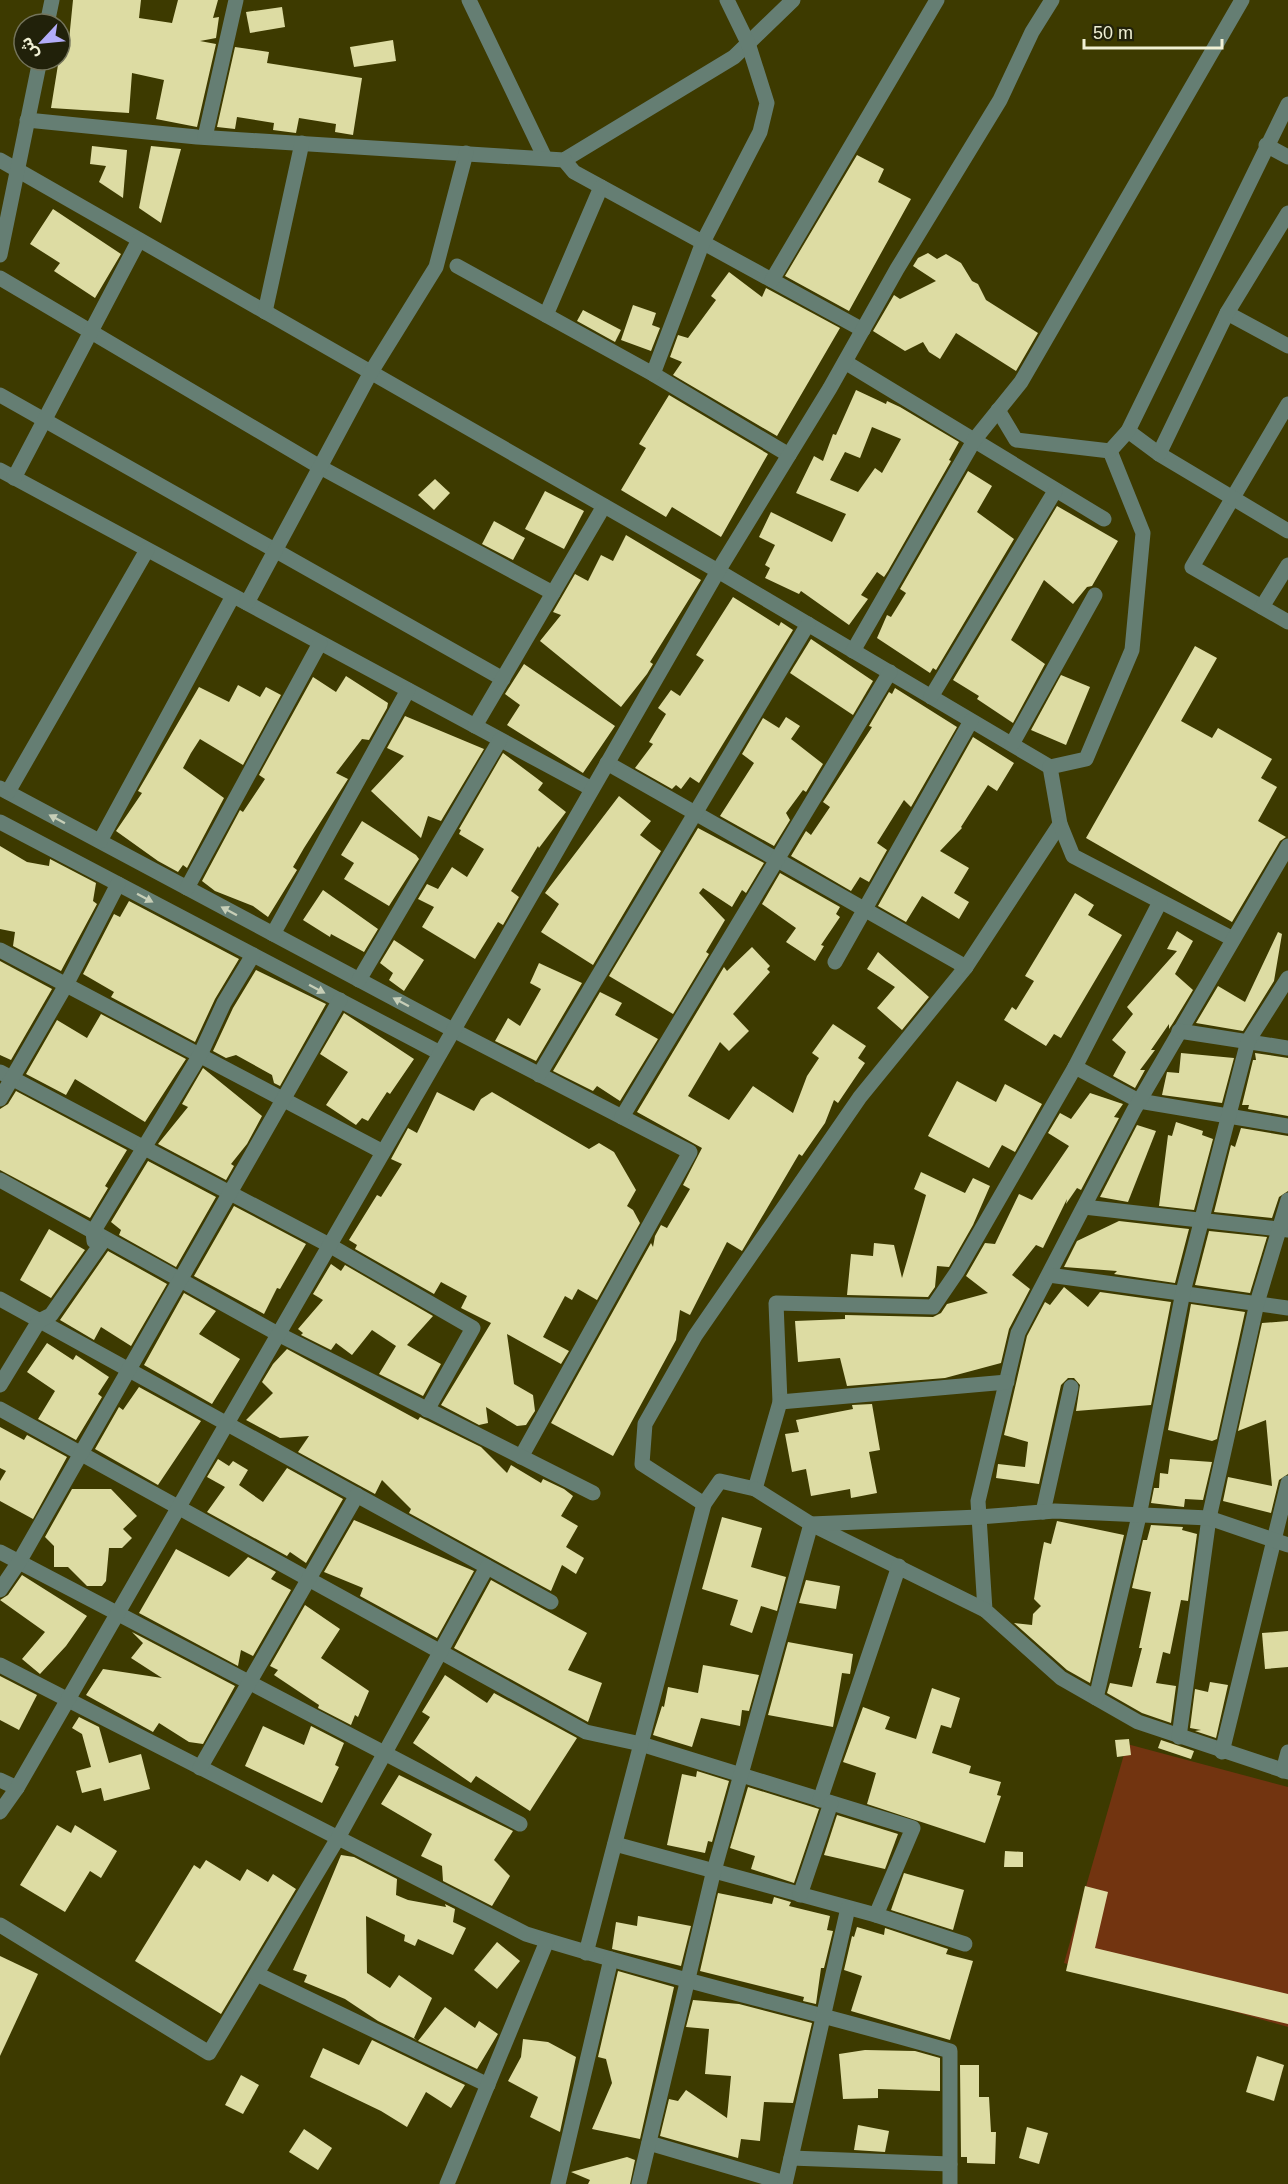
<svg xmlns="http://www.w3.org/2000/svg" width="1288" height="2184" viewBox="0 0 1288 2184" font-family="Arial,'Noto Sans Arabic',sans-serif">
<rect width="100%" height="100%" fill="#3d3a00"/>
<!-- grass -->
<path fill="#723410" d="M1127 1744 1288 1787V2027L1064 1963Z"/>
<!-- building -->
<g fill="#dddca3" fill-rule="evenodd">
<path d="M73 0H141L139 18 172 23 178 0H218L213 18 219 17 216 38 200 41 216 44 197 127 156 119 164 80 132 73 129 113 51 108 62 40H69Z"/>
<path d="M282 7 285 27 250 33 246 12Z"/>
<path d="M393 40 396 61 354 67 350 47Z"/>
<path d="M235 47 269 52 267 63 362 78 353 135 335 132 336 124 299 118 296 133 273 130 274 123 237 117 235 129 217 127Z"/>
<path d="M92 146 127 150 123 198 99 182 106 166 90 164Z"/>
<path d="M151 146 181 149 161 223 139 208Z"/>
<path d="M857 155 884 169 878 182 911 199 849 311 785 276Z"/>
<path d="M53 209 121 254 95 298 54 271 60 263 30 244Z"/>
<path d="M928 253 937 259 946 254 961 263 972 281 978 284 986 300 1038 333 1016 371 956 333 940 359 929 352 923 342 905 351 873 331 894 295 900 299 936 281 913 266 918 258Z"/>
<path d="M729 272 762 297 766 288 840 328 777 436 673 375 682 362 670 357 678 335 688 338 716 300 711 296Z"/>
<path d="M633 305 656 313 652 325 660 328 651 351 621 340Z"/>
<path d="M583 310 621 330 615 342 577 321Z"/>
<path d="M856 390 886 404 887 401 900 407 959 442 949 460 951 461 888 571 884 577 877 572 861 595 868 599 849 625 801 591 799 594 765 578 770 568 765 565 775 545 759 537 771 512 832 542 846 514 796 493 814 456 823 461 833 434 836 435ZM872 427 901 439 882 473 875 468 858 492 830 480 845 452 860 458Z"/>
<path d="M669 395 768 454 721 537 672 507 666 517 621 490 646 448 639 444Z"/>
<path d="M968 471 992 486 977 512 1014 539 936 670 933 668 930 673 877 638 887 615 891 617 906 593 900 589Z"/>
<path d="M435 479 450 493 434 510 418 495Z"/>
<path d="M545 491 584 511 564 549 525 529Z"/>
<path d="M1057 506 1118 541 1092 586 1087 587 1073 604 1044 580 1011 640 1045 664 1013 723 977 699 979 696 953 680Z"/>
<path d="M494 521 525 538 513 560 482 544Z"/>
<path d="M626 535 701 580 650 662 653 664 647 674 621 707 540 641 561 615 553 612 575 574 588 581 601 555 613 561Z"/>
<path d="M733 597 779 626 781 622 793 630 699 783 690 777 681 789 676 785 672 789 635 768 653 744 649 742 666 714 658 708 671 690 680 696 704 660 696 655Z"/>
<path d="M811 639 873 681 853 715 790 673Z"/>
<path d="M1195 646 1217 658 1181 721 1212 738 1218 728 1272 759 1261 778 1277 787 1258 821 1286 837 1280 841 1232 922 1086 838Z"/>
<path d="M524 664 615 726 583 773 507 725 520 705 505 694Z"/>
<path d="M1061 675 1090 687 1066 745 1031 730Z"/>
<path d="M346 676 388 703 387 708 369 740 362 739 336 773 348 779 304 848 293 867 297 870 268 917 253 906 215 891 202 881 240 810 243 812 265 779 259 775 313 677 336 692Z"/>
<path d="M238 685 260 697 266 687 281 695 243 765 200 739 191 753 183 768 224 798 187 868 183 865 178 872 158 861 116 831 142 793 138 791 199 687 229 702Z"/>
<path d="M895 688 957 727 911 807 904 800 877 843 887 850 869 882 860 877 851 891 791 856 806 831 811 835 830 807 823 802 872 727 869 726 889 692 892 694Z"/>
<path d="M405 716 484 749 441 821 428 816 421 838 371 791 404 756 387 748Z"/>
<path d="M786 717 800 726 791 739 823 764 806 792 803 790 786 813 790 820 774 846 720 816 754 763 742 754 763 718 779 728Z"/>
<path d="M973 737 1014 763 997 791 988 785 961 827 962 828 940 851 969 868 954 893 969 902 959 919 922 896 906 922 878 906Z"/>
<path d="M503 753 543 783 538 790 566 812 539 848 538 846 511 891 519 897 503 925 498 922 475 959 422 927 434 907 418 899 427 884 438 889 452 867 467 877 484 849 459 834 461 830 459 829Z"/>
<path d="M619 796 651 821 640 835 661 851 593 965 541 932 559 904 545 893Z"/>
<path d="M362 821 416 855 419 859 389 906 344 879 354 863 341 855Z"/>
<path d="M698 828 764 863 746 893 742 890 732 907 703 888 699 893 725 920 706 952 709 954 673 1014 609 976Z"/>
<path d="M0 846 27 862 49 866 50 859 96 883 93 901 97 904 61 971 13 946 15 932 0 929Z"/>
<path d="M780 873 840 907 836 914 840 917 821 945 824 946 815 961 786 942 796 928 762 904Z"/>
<path d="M323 890 378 929 364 952 331 934 330 937 303 920Z"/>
<path d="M1075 893 1094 905 1088 915 1122 935 1061 1038 1054 1034 1046 1046 1004 1020 1012 1007 1016 1010 1034 981 1025 976Z"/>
<path d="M129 901 239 959 215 999 195 1042 111 997 114 992 83 974 114 914 120 917Z"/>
<path d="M1177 931 1193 941 1175 974 1193 990 1173 1023 1169 1029V1024L1151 1050H1155L1140 1070H1145L1135 1088 1113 1076 1126 1052 1112 1040 1133 1014 1127 1007 1177 951 1167 949Z"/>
<path d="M1278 932 1282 934 1274 981 1243 1031 1196 1023 1218 986 1245 1002Z"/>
<path d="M394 940 424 960 404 991 389 980 393 973 380 963Z"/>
<path d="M752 947 770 966 767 969 770 972 733 1014 749 1031 729 1051 720 1042 688 1096 729 1120 753 1086 793 1113 807 1076 819 1058 812 1053 833 1024 866 1046 858 1058 865 1063 838 1103 834 1100 825 1123 802 1156 799 1154 742 1251 727 1242 690 1315 680 1310 676 1340 613 1456 551 1423 651 1243 653 1247 655 1236 661 1225 667 1228 690 1189 683 1185 702 1148 637 1112 724 967 727 971Z"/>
<path d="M878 952 929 997 902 1030 877 1008 895 987 867 969Z"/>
<path d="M0 961 52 989 11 1060 0 1055Z"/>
<path d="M539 963 582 983 536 1061 495 1041 508 1018 520 1026 541 989 530 983Z"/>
<path d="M256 970 326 1004 280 1086 274 1083 272 1075 236 1055 226 1058 213 1051 233 1008Z"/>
<path d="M600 992 622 1003 615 1015 658 1039 620 1101 597 1086 593 1091 553 1071Z"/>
<path d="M344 1013 414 1059 390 1094 387 1092 368 1121 362 1118 356 1125 326 1105 348 1072 320 1054Z"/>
<path d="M101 1014 186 1059 145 1122 75 1079 66 1095 26 1074 57 1020 87 1038Z"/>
<path d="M1181 1053 1234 1058 1222 1103 1162 1095 1167 1072 1179 1073Z"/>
<path d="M1255 1053 1288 1058V1116L1248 1109 1249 1105H1242L1253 1060H1256Z"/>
<path d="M203 1068 262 1116 247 1144 231 1164 234 1166 226 1180 158 1144 188 1107 182 1104Z"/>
<path d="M957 1081 996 1102 1005 1084 1042 1104 1015 1152 1002 1145 989 1168 928 1136Z"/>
<path d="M16 1091 127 1150 105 1186 108 1188 90 1218 0 1170V1109L8 1104Z"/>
<path d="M437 1092 474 1111 481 1099 492 1092 589 1149 599 1143 614 1152 636 1190 627 1206 633 1210 640 1223 597 1300 578 1289 572 1300 565 1296 543 1337 569 1351 561 1364 507 1334 514 1384 533 1395 535 1411 526 1425 517 1426 486 1407 488 1423 479 1425 441 1405 491 1323 461 1308 467 1296 441 1282 434 1294 355 1249 357 1245 349 1240 377 1195 381 1197 402 1164 391 1159 408 1128 417 1133Z"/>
<path d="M1090 1093 1123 1104 1114 1117 1119 1118 1081 1190 1077 1188 1066 1204 1067 1199 1043 1248 1036 1245 1012 1275 1030 1289 1009 1329 1001 1363 945 1378 847 1386 840 1358 798 1362 795 1321 845 1319V1315L933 1317 941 1313 947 1304 988 1293 966 1276 985 1243 995 1244 1019 1194 1032 1200 1069 1146 1048 1133 1060 1113 1071 1119Z"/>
<path d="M1176 1122 1203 1131 1202 1135 1213 1139 1194 1210 1159 1206 1168 1135 1172 1136Z"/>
<path d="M1137 1125 1156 1131 1128 1202 1100 1197Z"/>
<path d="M1241 1128 1288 1136V1191L1279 1197 1272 1218 1214 1212 1231 1145 1235 1147Z"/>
<path d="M148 1161 216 1197 176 1267 119 1235 121 1230 111 1222Z"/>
<path d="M921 1172 965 1193 973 1178 990 1186 973 1225 949 1267 937 1266 935 1287 928 1297 847 1295 851 1254 873 1256 874 1243 894 1245 902 1278 926 1195 914 1189Z"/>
<path d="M234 1206 306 1244 280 1289 277 1288 264 1314 194 1276Z"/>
<path d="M1119 1221 1189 1229 1175 1283 1114 1274 1117 1271 1064 1267 1077 1241Z"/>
<path d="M49 1229 85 1250 51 1298 20 1280Z"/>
<path d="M1209 1231 1267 1237 1250 1293 1195 1285Z"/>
<path d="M108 1251 167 1284 131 1346 101 1327 94 1340 60 1320Z"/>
<path d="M331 1264 341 1271 345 1265 433 1316 407 1345 441 1364 423 1396 379 1374 396 1346 372 1330 352 1355 336 1343 331 1350 301 1335 303 1333 298 1329 323 1300 313 1294Z"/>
<path d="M1064 1287 1088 1307 1100 1292 1171 1302 1151 1405 1076 1411 1080 1385 1074 1378H1068L1061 1385 1039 1484 996 1478 998 1464 1025 1467 1028 1442 1004 1435 1027 1336 1045 1302 1050 1305Z"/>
<path d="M184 1293 216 1311 199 1334 240 1359 212 1404 144 1365Z"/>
<path d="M1191 1304 1245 1312 1217 1439 1212 1441 1168 1430Z"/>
<path d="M1288 1321V1474L1279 1480 1271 1513 1223 1501 1228 1477 1272 1486 1266 1420 1238 1431 1262 1323Z"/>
<path d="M47 1343 73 1360 76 1355 109 1377 98 1394 102 1397 76 1440 38 1419 55 1391 27 1372Z"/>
<path d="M287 1349 418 1420 420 1417 481 1447 507 1473 511 1465 541 1483 543 1479 564 1489 573 1496 561 1516 578 1526 566 1547 584 1558 576 1574 562 1565 551 1591 409 1513 411 1509 382 1480 375 1494 298 1452 309 1436 280 1438 246 1420 273 1393 262 1382 273 1364Z"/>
<path d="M139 1387 201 1421 158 1485 95 1449 119 1407 123 1410Z"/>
<path d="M872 1404 880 1450 869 1452 877 1493 851 1498 850 1489 811 1496 806 1469 792 1472 785 1434 799 1432 796 1420 853 1409 852 1405Z"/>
<path d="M0 1427 24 1440 27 1435 67 1457 33 1519 0 1501V1481L6 1471 0 1468Z"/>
<path d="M218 1459 229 1466 233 1461 248 1470 239 1485 263 1502 287 1468 343 1499 306 1563 290 1552 287 1556 207 1512 225 1487 207 1477Z"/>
<path d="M1170 1459 1212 1462 1203 1500 1185 1499 1184 1507 1151 1503 1154 1488H1159L1160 1473 1168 1474Z"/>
<path d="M72 1489H111L137 1516 123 1529 132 1538 122 1548H109L106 1581 102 1586H87L68 1567H54V1546L45 1537Z"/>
<path d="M722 1517 762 1528 751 1567 786 1577 777 1611 761 1606 752 1633 730 1625 738 1600 702 1589Z"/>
<path d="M354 1520 474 1571 437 1638 360 1596 363 1588 324 1572Z"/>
<path d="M1057 1521 1124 1535 1090 1683 1067 1670 1014 1623 1032 1625 1033 1614 1041 1606 1034 1599 1040 1562 1044 1542 1051 1544Z"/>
<path d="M1151 1525 1183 1527 1182 1530 1197 1534 1188 1601 1181 1600 1170 1654 1163 1652 1156 1683 1176 1686 1171 1723 1142 1713 1107 1693 1110 1683 1132 1687 1142 1648H1139L1151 1592 1132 1588 1143 1540H1147Z"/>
<path d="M176 1549 229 1577 248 1557 276 1572 271 1579 291 1590 253 1656 241 1650 238 1666 139 1613Z"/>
<path d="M22 1575 87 1616 66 1646 40 1674 22 1659 45 1632 0 1600 8 1595Z"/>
<path d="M491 1580 587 1633 568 1670 602 1683 588 1722 454 1648Z"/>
<path d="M806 1580 840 1586 836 1609 799 1603Z"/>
<path d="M305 1605 340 1629 321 1658 369 1691 358 1717 355 1715 351 1725 318 1708 319 1705 274 1675 278 1670 270 1666Z"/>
<path d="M1288 1631V1667L1265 1669 1262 1633Z"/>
<path d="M132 1632 235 1686 203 1744 189 1742 159 1723 153 1732 86 1695 103 1669 162 1678 131 1658 143 1643Z"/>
<path d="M788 1642 853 1654 850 1674 842 1673 833 1727 768 1715Z"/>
<path d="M703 1665 759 1675 749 1711 742 1710 740 1726 701 1718 692 1747 653 1735 662 1706 664 1707 668 1687 698 1693Z"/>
<path d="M445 1675 487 1703 494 1693 577 1738 530 1811 476 1776 471 1783 413 1743 430 1717 422 1712Z"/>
<path d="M0 1676 37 1695 19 1730 0 1720Z"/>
<path d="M1210 1682 1228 1685 1216 1738 1195 1731 1201 1730 1190 1728 1195 1689 1208 1692Z"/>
<path d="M932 1688 960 1698 951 1728 941 1725 932 1753 971 1766 969 1773 1001 1782 997 1795 1001 1796 985 1843 867 1804 876 1773 843 1762 863 1707 890 1717 885 1729 916 1739Z"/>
<path d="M79 1717 99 1727 109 1763 141 1754 150 1789 104 1801 101 1788 82 1793 76 1771 91 1767 82 1734 72 1728Z"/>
<path d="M263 1726 304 1745 311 1726 344 1743 335 1765 339 1767 322 1803 245 1766Z"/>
<path d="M1129 1739 1131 1755 1117 1757 1115 1740Z"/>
<path d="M1161 1740 1194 1751 1191 1759 1158 1748Z"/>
<path d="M697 1771 729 1781 712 1842 708 1841 705 1853 667 1845 682 1774 696 1777Z"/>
<path d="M399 1775 513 1831 494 1860 510 1876 492 1906 443 1881 442 1866 421 1856 432 1834 381 1804Z"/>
<path d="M748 1787 819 1809 794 1883 751 1869 755 1856 730 1848Z"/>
<path d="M837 1815 898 1834 885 1869 824 1855Z"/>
<path d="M57 1825 71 1833 75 1825 117 1851 101 1878 90 1871 65 1912 20 1885Z"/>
<path d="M1005 1851 1023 1852V1867H1004Z"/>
<path d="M341 1855 354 1857 397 1879 396 1895 408 1900 446 1907 445 1904 455 1909 453 1922 466 1928 453 1955 418 1939 415 1946 404 1941 405 1935 366 1916 367 1973 390 1988 399 1975 432 1998 414 2038 417 2040 378 2021 345 1999 304 1982 307 1975 293 1970Z"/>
<path d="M206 1860 240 1881 247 1869 268 1882 273 1874 296 1889 221 2014 135 1961 194 1865 200 1869Z"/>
<path d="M904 1873 964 1890 953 1930 891 1910Z"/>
<path d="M1085 1886 1108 1892 1095 1948 1288 1994V2024L1066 1971Z"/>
<path d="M718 1893 772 1904 774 1897 791 1902 789 1906 830 1916 827 1930 833 1931 824 1968H821L816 2004 803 2001 804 1997 700 1971Z"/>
<path d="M638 1916 691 1926 681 1966 612 1949 616 1922 637 1926Z"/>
<path d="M857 1927 884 1935 885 1928 948 1949 946 1954 973 1961 950 2040 851 2011 862 1976 844 1970 852 1936 854 1937Z"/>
<path d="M497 1942 520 1961 497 1989 474 1970Z"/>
<path d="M0 1956 38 1974 0 2056Z"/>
<path d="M618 1971 674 1987 640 2139 592 2129 612 2083 606 2059 598 2057Z"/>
<path d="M693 2000 739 2004 812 2023 793 2103 764 2102 760 2141 741 2139 738 2158 660 2136 669 2099 678 2101 686 2090 727 2118 731 2076 705 2074 709 2029 686 2027Z"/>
<path d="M445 2007 475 2028 479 2021 498 2034 477 2069 418 2041Z"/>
<path d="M523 2039 548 2042 576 2057 560 2132 530 2117 538 2097 508 2081 521 2057Z"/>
<path d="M372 2040 465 2085 451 2108 426 2092 407 2127 381 2111 310 2077 323 2048 359 2065Z"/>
<path d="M865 2050 915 2051 940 2058V2091L878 2089V2098L843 2099 839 2054Z"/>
<path d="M1257 2056 1284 2065 1274 2101 1246 2092Z"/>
<path d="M960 2065H979V2097H989L991 2132H996L995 2164 967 2163V2157H961Z"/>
<path d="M241 2075 259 2085 243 2114 225 2105Z"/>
<path d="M858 2125 889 2131 885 2152 854 2150Z"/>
<path d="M1027 2127 1048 2133 1039 2164 1019 2158Z"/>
<path d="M304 2129 332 2148 318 2170 289 2152Z"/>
<path d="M627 2157 635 2160 630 2184H588L590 2180 571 2172Z"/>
</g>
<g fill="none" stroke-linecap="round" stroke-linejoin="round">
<!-- minor -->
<g stroke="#657e73" stroke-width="15">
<path d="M469 0 545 158"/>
<path d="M47 24 52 0"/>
<path d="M27 120 197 137 564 160 734 57 793 0"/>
<path d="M205 137 236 0"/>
<path d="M1266 145 1288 157"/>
<path d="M0 160 718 571 1050 767"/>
<path d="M564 160 574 172 863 330"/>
<path d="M0 255 40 60"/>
<path d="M457 266 653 374 789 455"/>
<path d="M0 278 320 467 553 593"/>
<path d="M772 280 937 0"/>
<path d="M265 312 302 143"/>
<path d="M1227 313 1288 346"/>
<path d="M546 315 601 187"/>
<path d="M845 362 1104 519"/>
<path d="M653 374 703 242 760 132 767 103 748 43 727 0"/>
<path d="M0 395 503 679"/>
<path d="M1288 404 1192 567 1288 622"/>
<path d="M998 410 1016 440 1110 451 1143 533 1132 650 1086 759 1050 767 1060 824 966 967 860 1097 695 1336 645 1424 642 1464 704 1504 720 1481 755 1489 780 1402 776 1303 933 1307 957 1272 1075 1067 1139 1101 1288 1126"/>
<path d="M1128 431 1159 454 1288 531"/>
<path d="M1110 451 1128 431 1288 104"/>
<path d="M1159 454 1227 313 1288 213"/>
<path d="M0 470 592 789"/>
<path d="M14 478 139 240"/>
<path d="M247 603 371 372 436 267 466 153"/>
<path d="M1262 607 1288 565"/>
<path d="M853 651 975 439 1021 382 1242 0"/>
<path d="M931 697 1055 491"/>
<path d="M475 726 604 506"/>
<path d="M1012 744 1095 595"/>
<path d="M607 763 966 967"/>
<path d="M0 788 453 1030 690 1152 521 1457"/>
<path d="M8 792 147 550"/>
<path d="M0 822 440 1053"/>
<path d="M1060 824 1073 856 1233 939"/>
<path d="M100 841 233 596"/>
<path d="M1288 846 1134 1110 1018 1333 978 1501 985 1610 1061 1678 1138 1722 1288 1772"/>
<path d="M187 888 320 643"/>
<path d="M273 934 408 690"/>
<path d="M0 950 383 1152"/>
<path d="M835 962 971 721"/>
<path d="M359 980 500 740"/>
<path d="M1179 1031 1288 1048"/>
<path d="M1075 1067 1160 902"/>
<path d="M0 1072 329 1245 473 1328 427 1410"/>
<path d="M539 1075 808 624"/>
<path d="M0 1099 66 985 118 884"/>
<path d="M622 1117 890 672"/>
<path d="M0 1180 278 1334 593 1493"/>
<path d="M1084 1207 1288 1230"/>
<path d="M1049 1275 1288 1308"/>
<path d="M0 1299 551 1602"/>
<path d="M0 1385 39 1321 51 1315 101 1244 94 1241 93 1232 200 1055 224 1003 253 955"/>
<path d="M780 1402 1007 1382"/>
<path d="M0 1409 586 1732 641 1744 913 1828 876 1915 615 1844"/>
<path d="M755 1489 811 1524 985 1610"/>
<path d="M1043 1512 1071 1387"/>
<path d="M0 1552 520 1824"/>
<path d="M0 1590 19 1562 340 1000"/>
<path d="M0 1665 526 1934C666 1978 809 2010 950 2051V2184"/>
<path d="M1096 1698 1139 1516 1183 1292 1248 1041 1288 978"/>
<path d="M1179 1737 1209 1518 1257 1303 1288 1200"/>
<path d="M1222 1752 1288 1483"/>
<path d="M200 1768 357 1495"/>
<path d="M1283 1771 1288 1752"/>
<path d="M0 1780 17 1788"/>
<path d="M820 1800 899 1566"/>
<path d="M0 1812 17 1788 718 571 830 388 897 269 1000 100 1032 32 1052 0"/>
<path d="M800 1895 831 1803"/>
<path d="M876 1915 965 1944"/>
<path d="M0 1925 209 2053 338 1838 487 1567"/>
<path d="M586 1953 704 1504"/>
<path d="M257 1974 488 2085"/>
<path d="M649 2143 785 2183"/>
<path d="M791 2158 950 2164"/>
<path d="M447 2184 547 1941"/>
<path d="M558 2184 611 1959"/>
<path d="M639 2184 712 1878 811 1524 979 1517 1055 1511 1209 1518 1288 1545"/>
<path d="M785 2184 848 1908"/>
</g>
</g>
<!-- one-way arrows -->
<defs><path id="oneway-solid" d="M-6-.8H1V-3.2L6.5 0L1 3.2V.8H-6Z" transform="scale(1.5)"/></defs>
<g fill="#c6ceb7">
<use href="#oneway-solid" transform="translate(57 819) rotate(-152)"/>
<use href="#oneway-solid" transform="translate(145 898) rotate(28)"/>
<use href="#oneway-solid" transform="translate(229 911) rotate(-152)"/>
<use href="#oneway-solid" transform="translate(317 989) rotate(28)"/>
<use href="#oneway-solid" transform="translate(401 1002) rotate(-152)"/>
</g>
<!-- north arrow -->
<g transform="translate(42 42) rotate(244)"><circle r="28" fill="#21210a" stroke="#74745b" stroke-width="1.5"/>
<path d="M0-4.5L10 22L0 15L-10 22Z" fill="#b3adf9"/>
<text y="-9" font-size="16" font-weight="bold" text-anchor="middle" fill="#f0f0d4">ش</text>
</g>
<!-- scale -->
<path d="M1084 39v9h138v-9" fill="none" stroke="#f0f0d4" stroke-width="3"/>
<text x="1093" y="39" font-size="18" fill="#f0f0d4" stroke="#21210a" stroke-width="4.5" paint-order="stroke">50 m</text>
</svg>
